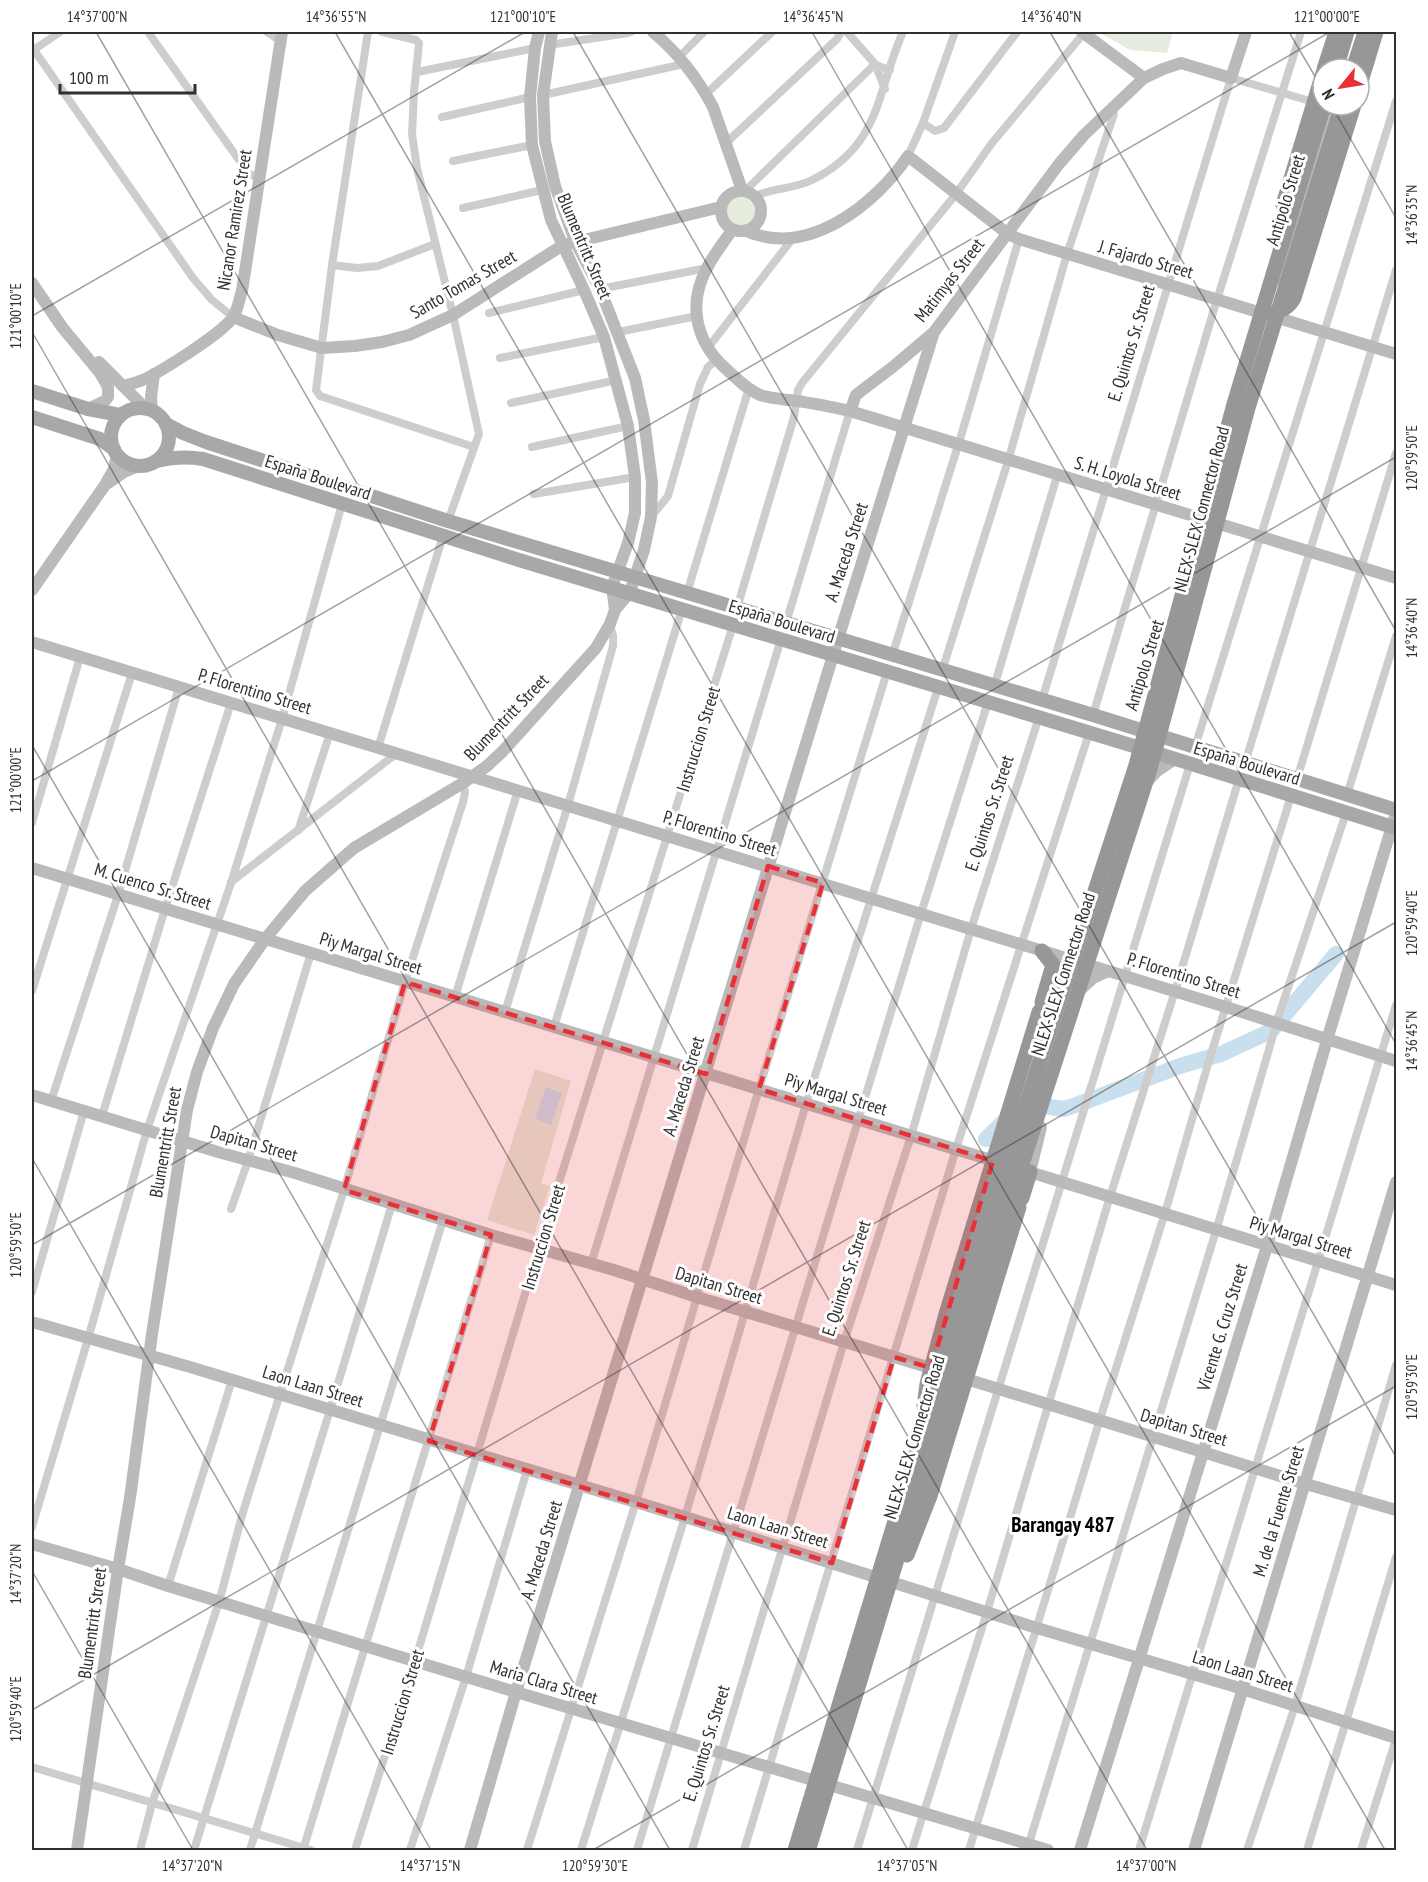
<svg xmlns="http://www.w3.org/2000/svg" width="1428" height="1882" viewBox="0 0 1428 1882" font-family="'PT Sans Narrow',sans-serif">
<rect width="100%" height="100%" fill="#fff"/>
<!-- green -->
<g fill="#e6edde">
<path d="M1098 32H1173L1167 53 1130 50Z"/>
<circle cx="740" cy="212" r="15"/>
<path d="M535 1069 571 1081 541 1183 550 1186 534 1235 487 1220Z"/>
</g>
<!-- water -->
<path fill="#cadfed" d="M546 1087 562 1093 551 1125 535 1119Z"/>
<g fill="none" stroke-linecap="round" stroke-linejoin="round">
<!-- river -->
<path stroke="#cadfed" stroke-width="16" d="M986 1139 1020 1106 1030 1104 1064 1109 1076 1105 1183 1065 1221 1054 1271 1031 1336 954"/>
<!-- street -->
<g stroke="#cdcdcd" stroke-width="8">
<path d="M148 32 249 174 260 178"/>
<path d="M267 32 276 38 281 40"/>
<path d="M368 32 332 265 316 390 320 396 474 447"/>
<path d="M382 32 416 40 419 43 414 92 412 134 417 168 453 315 479 434 448 521"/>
<path d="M847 32 875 64 881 67 890 70"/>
<path d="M549 45 628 33 631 32"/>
<path d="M32 47 193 278 212 300 233 317"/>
<path d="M32 51 60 32"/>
<path d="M679 57 704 32"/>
<path d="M417 72 535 48"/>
<path d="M706 94 772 32"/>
<path d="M543 95 684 64"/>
<path d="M442 117 530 97"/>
<path d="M923 123 935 131 944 128 1017 32"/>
<path d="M726 143 837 39 841 32"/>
<path d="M908 156 923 123 955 32"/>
<path d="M453 161 532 145"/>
<path d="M745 191 875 64 885 89"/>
<path d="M755 196C773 188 794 189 812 180 882 145 876 92 903 32"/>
<path d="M463 208 542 190"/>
<path d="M332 265 357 268 378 266 435 244"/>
<path d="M600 289 707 268"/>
<path d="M489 313 584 290"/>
<path d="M618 332 697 316"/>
<path d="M707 349 793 238"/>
<path d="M500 358 604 337"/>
<path d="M511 403 617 380"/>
<path d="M532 447 628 426"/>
<path d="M534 494 635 477"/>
<path d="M651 517 668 496 700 384 708 367 716 360"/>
<path d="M687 593 749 388"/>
<path d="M737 608 794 417 798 390 802 383 956 194 992 143 1084 33"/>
<path d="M786 623 850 411"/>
<path d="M892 656 961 436 1019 239"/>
<path d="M942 671 1008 461 1067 254 1114 114 1111 108"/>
<path d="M994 687 1057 476"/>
<path d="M1042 700 1231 78 1317 103"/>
<path d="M1093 715 1215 306 1301 32"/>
<path d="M1195 747 1396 101"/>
<path d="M378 748 443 536"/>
<path d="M1245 763 1396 270"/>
<path d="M1297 779 1396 453"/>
<path d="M1347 795 1396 636"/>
<path d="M32 823 80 657"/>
<path d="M298 831 330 733"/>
<path d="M231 882 397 753"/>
<path d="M32 991 132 673"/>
<path d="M455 997 518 790"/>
<path d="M505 1012 568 805 613 646V636L610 624"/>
<path d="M1279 1015 1346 813"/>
<path d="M554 1027 682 609"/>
<path d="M51 1101 118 895 179 687"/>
<path d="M102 1116 165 909 231 703"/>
<path d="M231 1209 248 1161 311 953"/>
<path d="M591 1264 781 639"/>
<path d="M32 1292 84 1111"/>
<path d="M32 1527 88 1339 147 1130 231 883 282 719 342 504"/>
<path d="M168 1586 232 1380"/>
<path d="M32 1767 311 1850"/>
<path d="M140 1850 152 1804 219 1602 243 1512 344 1190 405 982 463 802 465 792 463 783"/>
<path d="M194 1850 330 1410 392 1204"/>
<path d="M250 1850 443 1220"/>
<path d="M303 1850 491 1235"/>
<path d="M355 1850 415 1661 542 1237 733 625"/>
<path d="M410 1850 466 1677 527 1470"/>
<path d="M527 1850 636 1502 759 1089 887 672"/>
<path d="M581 1850 685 1517 806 1104 938 688"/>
<path d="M637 1850 918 923 988 702"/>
<path d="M692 1850 844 1342 911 1136 971 929 1039 717"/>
<path d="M744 1850 956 1149 1089 733"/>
<path d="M857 1850 1190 764"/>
<path d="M912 1850 987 1612 1108 1203 1175 991 1239 779"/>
<path d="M969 1850 1100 1419 1165 1213 1208 1064 1291 796"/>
<path d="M1027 1850 1218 1224 1274 1032"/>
<path d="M1139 1850 1396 1005"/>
<path d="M1247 1850 1295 1706 1396 1365"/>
<path d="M1307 1850 1396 1557"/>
<path d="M1361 1850 1396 1739"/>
</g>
<!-- secondary -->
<g stroke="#bababa" stroke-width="12">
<path d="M539 32 535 48 530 97 532 145 551 220 584 290 604 337 628 426 635 477V513L628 543 612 587 615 610"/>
<path d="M653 32C677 52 698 79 713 107L742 190"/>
<path d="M1082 32 1144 78 1163 69 1181 63 1231 78 1246 32"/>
<circle cx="741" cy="211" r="20"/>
<path d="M732 230C724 242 714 254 707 268 688 303 695 340 724 367 735 377 746 389 760 395 772 399 784 399 796 401 814 403 832 407 850 411L1396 578"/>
<path d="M746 231C808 258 875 205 908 156L1008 234 1019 239 1396 354"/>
<path d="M1280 279 1333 105"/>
<path d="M32 283 62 327 100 373 108 387V397L105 401 88 409"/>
<path d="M233 317 278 335 322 348 355 346 382 342 409 335 453 315 563 245 721 207"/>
<path d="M99 362 145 408"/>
<path d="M123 386C131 384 138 382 145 379 163 370 223 333 233 317 238 310 239 299 242 291L282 32"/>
<path d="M152 410 151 397 154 374"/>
<path d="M850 411 856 395 861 391 894 366 934 332 1059 164 1084 135 1144 78"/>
<path d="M108 483 124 472 138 466"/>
<path d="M32 590 105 485 114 469 117 455"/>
<path d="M32 642 1226 1007 1396 1061"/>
<path d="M1146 783 1157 771 1175 759"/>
<path d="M32 868 1001 1163"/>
<path d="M1081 989 1093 978 1108 971"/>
<path d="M32 1095 218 1152 295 1173 491 1235 614 1270 697 1297 937 1370"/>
<path d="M1023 1170 1396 1285"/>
<path d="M1030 1172 1041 1127"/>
<path d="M32 1322 190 1367 685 1517 1037 1628 1233 1686 1396 1738"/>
<path d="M960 1377 1306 1484 1396 1510"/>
<path d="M32 1544 118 1569 168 1586 516 1692 1048 1850"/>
<path d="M77 1850 118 1569 130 1498 152 1334 187 1110 197 1072 213 1028 234 984 265 939 305 891 354 848 463 783 487 766 503 751 596 648 610 624 615 610 630 592 644 550 651 517 652 483 644 420 635 378 600 289 575 241 555 186 545 141 543 95 552 32"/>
<path d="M470 1850 516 1692 642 1280 838 639 934 332"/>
<path d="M1080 1850 1267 1246 1327 1040 1396 813"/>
<path d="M1194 1850 1396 1182"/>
</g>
<!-- primary -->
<g stroke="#a8a8a8" stroke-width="14">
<path d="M32 391 88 409 120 415"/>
<circle cx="140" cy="437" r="29"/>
<path d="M32 417 100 439 114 449"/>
<path d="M166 424 183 433 206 442 448 521 1093 715 1396 810"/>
<path d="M156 461C173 457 186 456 203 459L519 560 1137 747 1396 828"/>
</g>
<!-- highway -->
<g stroke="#979797" stroke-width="15">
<path d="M1324 69 1336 32"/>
<path d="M1336 69 1347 32"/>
<path d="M1353 69 1365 32"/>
<path d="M1359 88 1376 32"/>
<path d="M1270 314C1281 311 1289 308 1294 298L1354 105"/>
<path d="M1042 1002 1053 965 1042 951"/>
<path d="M995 1155 1039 1012 1066 976"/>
<path d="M1022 1198 1030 1172"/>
</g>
<!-- highway-bridge -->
<g stroke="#979797" stroke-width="15">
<path d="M1283 205 1323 73"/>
<path d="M924 1406 927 1384 946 1314 995 1155"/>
<path d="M907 1555 930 1496 1019 1207"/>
<path d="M810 1845 943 1408 1150 769 1248 408 1342 105"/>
<path d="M795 1850 905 1488 1042 1054 1136 765 1234 404 1324 105"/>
</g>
</g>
<!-- marked area -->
<path fill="#e93039" fill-opacity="0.2" stroke="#e93039" stroke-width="4.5" stroke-dasharray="12 8" stroke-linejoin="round" d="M768 866 823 883 759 1089 993 1161 931 1368 894 1357 832 1563 429 1441 491 1235 344 1190 405 982 706 1074Z"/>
<!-- ticks -->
<path fill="none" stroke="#303030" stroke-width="1.5" stroke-opacity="0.45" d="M96 32 1147 1850M335 32 1385 1850M573 32 1396 1457M812 32 1396 1044M1050 32 1396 631M1289 32 1323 90M1331 105 1396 218M32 316 525 32M32 332 908 1850M32 745 670 1850M32 781 1330 32M32 1158 431 1850M32 1245 1396 457M32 1571 193 1850M32 1710 1396 922M593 1850 1396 1386"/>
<g text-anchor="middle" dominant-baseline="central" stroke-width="6" stroke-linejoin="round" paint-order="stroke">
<!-- street labels -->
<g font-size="18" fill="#303030" stroke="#fff">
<text transform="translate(1285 200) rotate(-73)">Antipolo Street</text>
<text transform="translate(234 220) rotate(-81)">Nicanor Ramirez Street</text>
<text transform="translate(585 246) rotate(67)">Blumentritt Street</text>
<text transform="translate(1146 259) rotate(16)">J. Fajardo Street</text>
<text transform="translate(949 280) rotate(-52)">Matimyas Street</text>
<text transform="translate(463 284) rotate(-30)">Santo Tomas Street</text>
<text transform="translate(1131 343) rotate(-73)">E. Quintos Sr. Street</text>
<text transform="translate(318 477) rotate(18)">España Boulevard</text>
<text transform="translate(1128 478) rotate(17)">S. H. Loyola Street</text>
<text transform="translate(1201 509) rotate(-75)">NLEX-SLEX Connector Road</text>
<text transform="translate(846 552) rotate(-72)">A. Maceda Street</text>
<text transform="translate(782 621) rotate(17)">España Boulevard</text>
<text transform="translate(1144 665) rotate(-73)">Antipolo Street</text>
<text transform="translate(255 691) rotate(17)">P. Florentino Street</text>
<text transform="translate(506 717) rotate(-46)">Blumentritt Street</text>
<text transform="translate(698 739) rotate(-73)">Instruccion Street</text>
<text transform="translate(1247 763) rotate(17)">España Boulevard</text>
<text transform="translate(989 813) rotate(-72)">E. Quintos Sr. Street</text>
<text transform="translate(720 833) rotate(17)">P. Florentino Street</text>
<text transform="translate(153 886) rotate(17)">M. Cuenco Sr. Street</text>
<text transform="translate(371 953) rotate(17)">Piy Margal Street</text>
<text transform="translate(1063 974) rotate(-72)">NLEX-SLEX Connector Road</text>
<text transform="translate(1184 975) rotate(17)">P. Florentino Street</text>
<text transform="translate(683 1086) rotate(-73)">A. Maceda Street</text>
<text transform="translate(836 1094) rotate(17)">Piy Margal Street</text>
<text transform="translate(165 1142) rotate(-80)">Blumentritt Street</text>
<text transform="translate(254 1143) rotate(16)">Dapitan Street</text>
<text transform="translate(543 1237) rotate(-73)">Instruccion Street</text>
<text transform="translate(1301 1237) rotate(17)">Piy Margal Street</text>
<text transform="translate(846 1278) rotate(-72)">E. Quintos Sr. Street</text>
<text transform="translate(719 1285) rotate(17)">Dapitan Street</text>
<text transform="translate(1222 1327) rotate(-73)">Vicente G. Cruz Street</text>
<text transform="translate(313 1386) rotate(17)">Laon Laan Street</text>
<text transform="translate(1184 1427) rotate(17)">Dapitan Street</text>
<text transform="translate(914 1437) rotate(-73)">NLEX-SLEX Connector Road</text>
<text transform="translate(1278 1511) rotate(-73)">M. de la Fuente Street</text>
<text transform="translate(778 1527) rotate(17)">Laon Laan Street</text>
<text transform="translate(541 1550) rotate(-73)">A. Maceda Street</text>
<text transform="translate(92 1623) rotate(-82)">Blumentritt Street</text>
<text transform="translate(1243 1671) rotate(17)">Laon Laan Street</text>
<text transform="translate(544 1682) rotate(17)">Maria Clara Street</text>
<text transform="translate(402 1702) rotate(-73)">Instruccion Street</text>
<text transform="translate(706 1743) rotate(-73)">E. Quintos Sr. Street</text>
</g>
<!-- quarter labels -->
<g font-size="21" font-weight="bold" fill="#000" stroke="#fff">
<text x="1063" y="1524">Barangay 487</text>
</g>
</g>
<!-- border -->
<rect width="1428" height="1882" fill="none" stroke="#ffffff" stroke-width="66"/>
<!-- north arrow -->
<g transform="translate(1341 87) rotate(240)"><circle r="28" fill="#ffffff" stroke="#acacac" stroke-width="1.5"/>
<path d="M0-4.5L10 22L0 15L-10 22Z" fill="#e93039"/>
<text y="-9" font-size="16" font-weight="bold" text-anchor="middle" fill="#303030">N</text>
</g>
<!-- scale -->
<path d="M60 84v9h135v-9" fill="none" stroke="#303030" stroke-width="3"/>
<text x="69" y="84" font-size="18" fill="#303030" stroke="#ffffff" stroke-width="4.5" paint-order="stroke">100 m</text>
<rect x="33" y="33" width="1362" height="1816" fill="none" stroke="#303030" stroke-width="2"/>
<g font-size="15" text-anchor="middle" fill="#303030">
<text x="97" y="22">14°37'00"N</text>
<text x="336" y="22">14°36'55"N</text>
<text x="523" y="22">121°00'10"E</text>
<text x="813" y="22">14°36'45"N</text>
<text x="1051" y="22">14°36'40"N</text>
<text x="1327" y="22">121°00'00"E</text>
<text transform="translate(1412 215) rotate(-90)" y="5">14°36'35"N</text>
<text transform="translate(16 316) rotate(-90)" y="5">121°00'10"E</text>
<text transform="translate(1412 458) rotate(-90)" y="5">120°59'50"E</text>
<text transform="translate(1412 628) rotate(-90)" y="5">14°36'40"N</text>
<text transform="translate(16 780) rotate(-90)" y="5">121°00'00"E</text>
<text transform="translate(1412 923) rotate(-90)" y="5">120°59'40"E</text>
<text transform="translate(1412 1041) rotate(-90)" y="5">14°36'45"N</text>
<text transform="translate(16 1245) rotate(-90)" y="5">120°59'50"E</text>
<text transform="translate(1412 1387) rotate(-90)" y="5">120°59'30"E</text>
<text transform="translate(16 1574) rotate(-90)" y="5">14°37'20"N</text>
<text transform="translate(16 1709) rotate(-90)" y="5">120°59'40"E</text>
<text x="192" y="1871">14°37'20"N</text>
<text x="430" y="1871">14°37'15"N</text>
<text x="595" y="1871">120°59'30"E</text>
<text x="907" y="1871">14°37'05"N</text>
<text x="1146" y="1871">14°37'00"N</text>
</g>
</svg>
